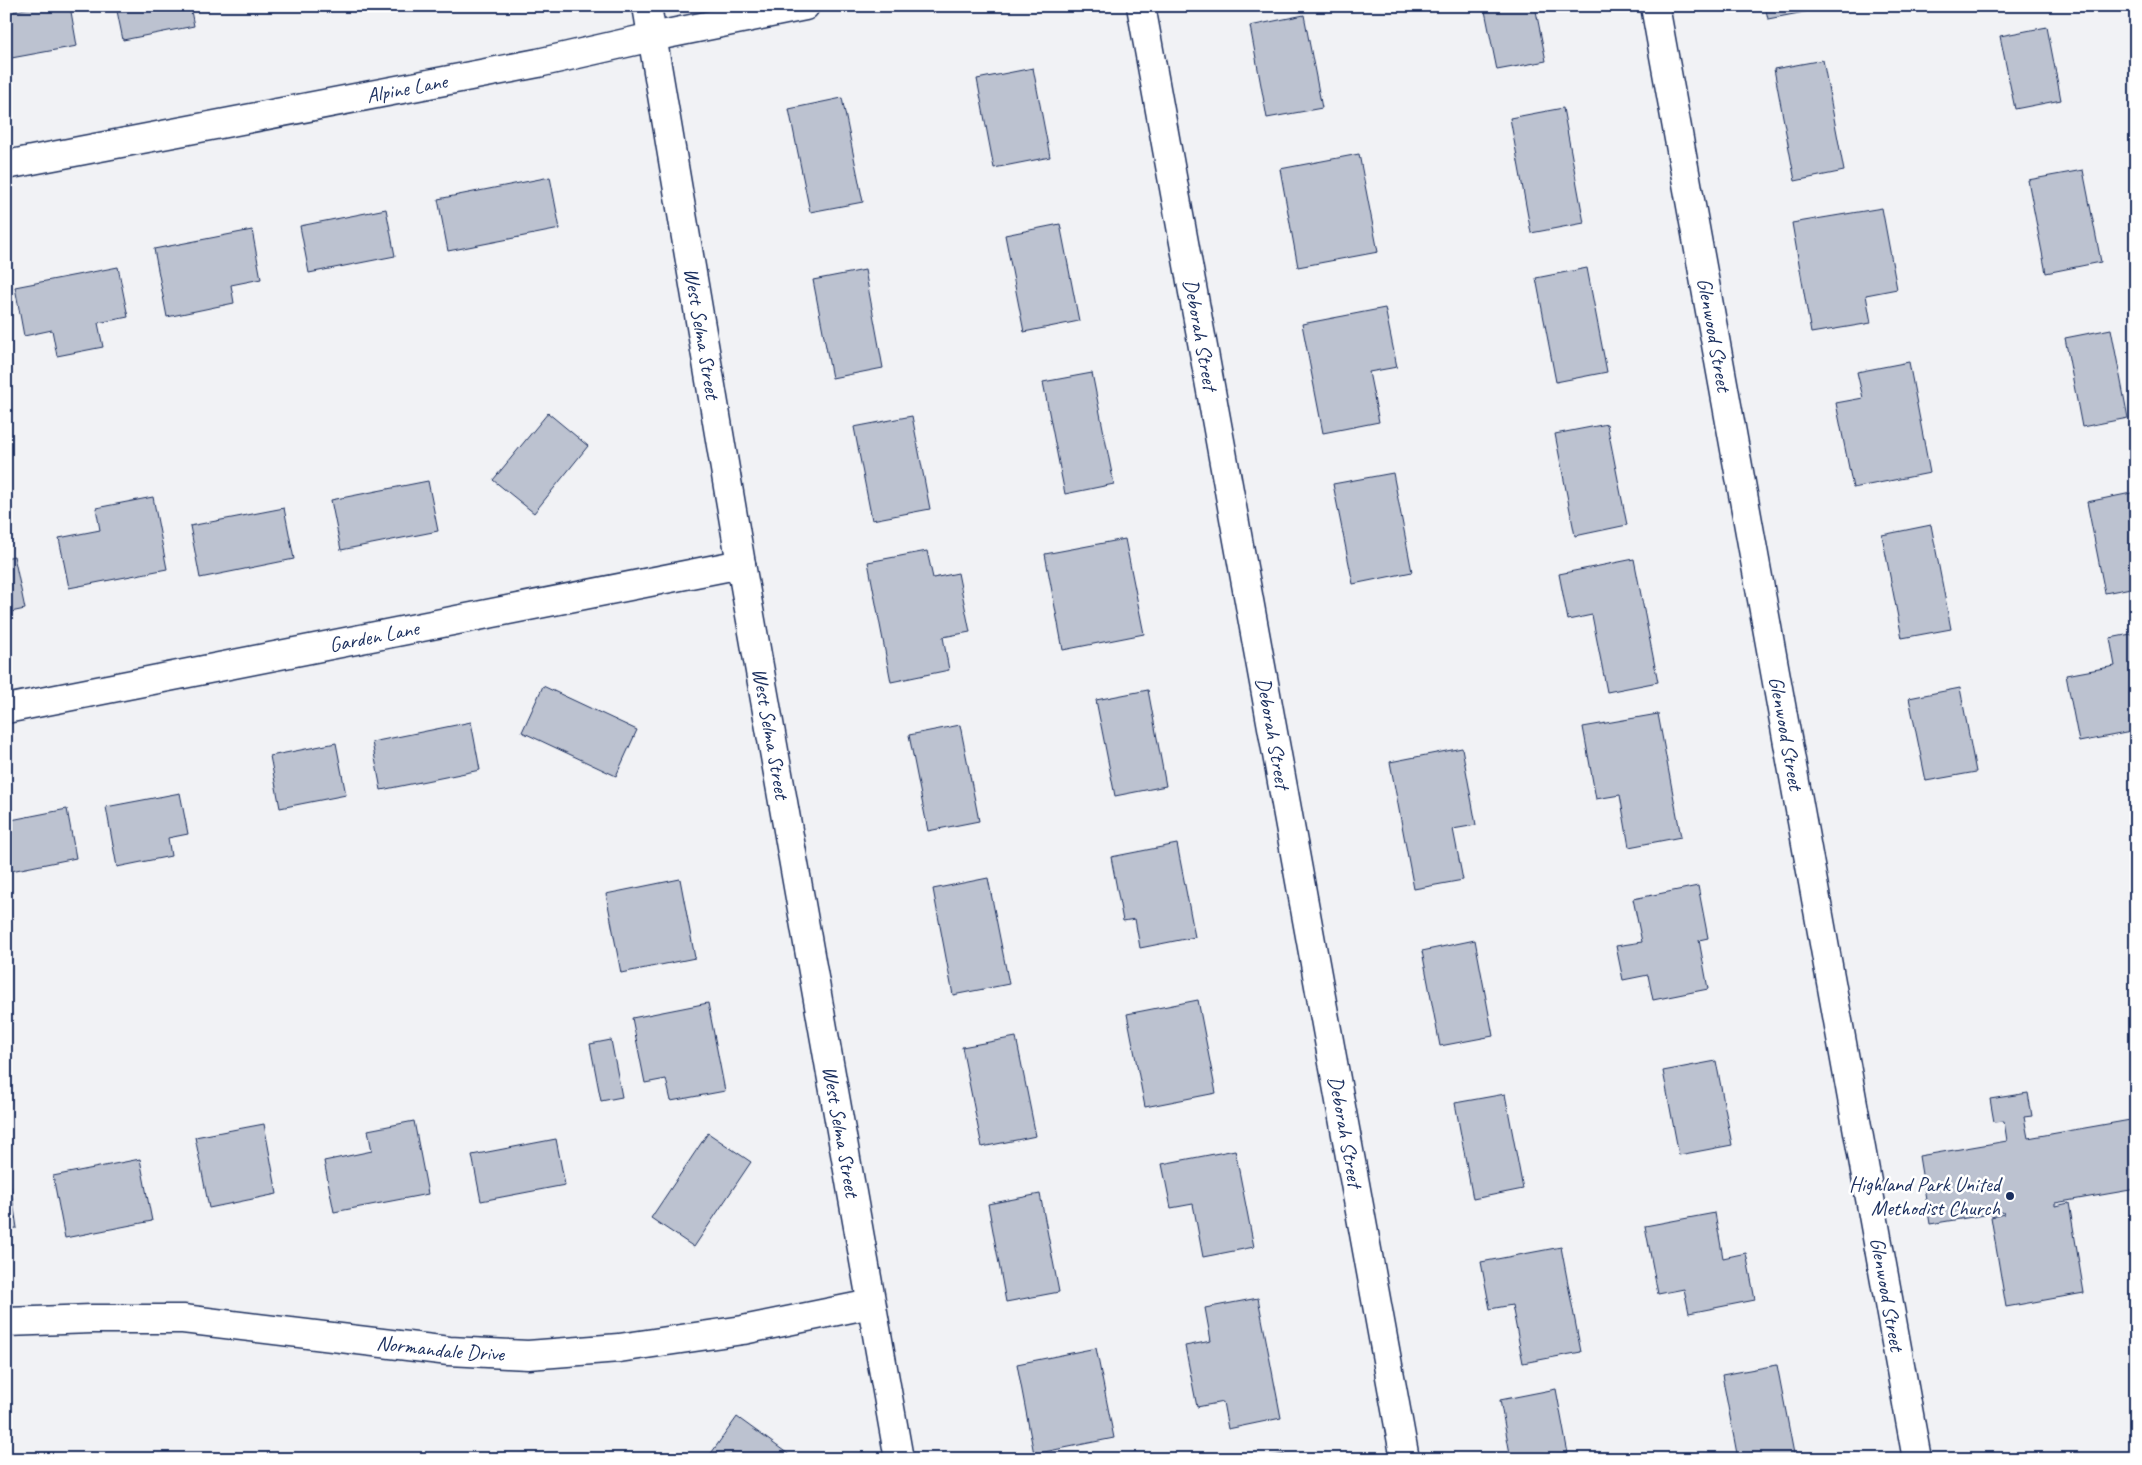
<svg xmlns="http://www.w3.org/2000/svg" width="2142" height="1465" viewBox="0 0 2142 1465" font-family="Caveat,sans-serif">
<rect width="100%" height="100%" fill="#f1f2f5"/>
<filter id="ink" filterUnits="userSpaceOnUse"><feTurbulence type="fractalNoise" baseFrequency=".02" numOctaves="2"/><feDisplacementMap in="SourceGraphic" scale="10" xChannelSelector="R" yChannelSelector="G"/><feConvolveMatrix kernelMatrix="1 2 1 2 8 2 1 2 1" color-interpolation-filters="sRGB"/></filter>
<g filter="url(#ink)">
<!-- building -->
<g fill="#bcc2d0" stroke="#1b2f5e">
<path d="M39 6H70L77 46 6 59V13Z"/>
<path d="M116 6H190L194 26 123 40Z"/>
<path d="M1484 6H1535L1546 61 1497 70Z"/>
<path d="M1765 6H1819L1820 9 1768 19Z"/>
<path d="M1304 15 1322 108 1267 118 1250 26Z"/>
<path d="M2047 27 2061 100 2015 109 2000 36Z"/>
<path d="M1823 60 1844 171 1795 181 1774 69Z"/>
<path d="M1033 68 1050 157 994 168 977 79Z"/>
<path d="M842 98 863 202 810 212 789 109Z"/>
<path d="M1563 108 1584 223 1531 233 1510 118Z"/>
<path d="M1359 154 1378 252 1298 267 1280 169Z"/>
<path d="M2083 170 2101 262 2046 273 2028 180Z"/>
<path d="M550 177 560 229 448 251 438 199Z"/>
<path d="M1882 208 1897 289 1866 295 1871 323 1811 333 1792 223Z"/>
<path d="M386 209 395 256 309 273 300 226Z"/>
<path d="M1060 224 1079 321 1024 332 1005 235Z"/>
<path d="M252 230 261 279 231 285 234 303 167 317 154 249Z"/>
<path d="M118 267 128 317 98 323 103 347 57 356 52 330 24 336 15 287Z"/>
<path d="M1587 268 1607 372 1556 382 1536 278Z"/>
<path d="M865 270 883 368 832 378 813 280Z"/>
<path d="M1385 308 1397 367 1369 372 1379 422 1323 433 1302 324Z"/>
<path d="M2111 329 2128 418 2082 427 2065 338Z"/>
<path d="M1909 362 1930 473 1853 488 1836 403 1863 398 1857 372Z"/>
<path d="M1092 373 1114 484 1065 494 1043 382Z"/>
<path d="M548 413 588 446 534 513 493 480Z"/>
<path d="M912 416 930 509 872 520 854 427Z"/>
<path d="M1607 424 1627 525 1575 536 1555 434Z"/>
<path d="M1393 473 1412 572 1353 584 1333 484Z"/>
<path d="M428 481 438 531 341 550 331 500Z"/>
<path d="M2136 492V587L2105 593 2087 502Z"/>
<path d="M153 497 167 569 69 588 59 538 100 530 96 508Z"/>
<path d="M284 508 294 559 200 578 190 526Z"/>
<path d="M1931 525 1951 629 1902 638 1882 535Z"/>
<path d="M1125 539 1144 634 1063 650 1045 554Z"/>
<path d="M927 551 933 578 958 573 970 632 943 637 949 670 891 682 868 562Z"/>
<path d="M14 556 25 609 6 613V558Z"/>
<path d="M1634 559 1658 682 1607 692 1592 615 1568 620 1559 574Z"/>
<path d="M2136 633V731L2079 742 2066 675 2115 666 2110 638Z"/>
<path d="M543 686 637 730 616 776 522 732Z"/>
<path d="M1960 688 1976 772 1926 781 1909 698Z"/>
<path d="M1148 690 1166 786 1115 796 1096 700Z"/>
<path d="M1658 714 1681 837 1629 847 1620 795 1596 799 1583 727Z"/>
<path d="M471 722 480 770 381 790 372 742Z"/>
<path d="M960 725 979 821 928 831 909 735Z"/>
<path d="M336 743 346 795 280 808 270 756Z"/>
<path d="M1462 748 1476 825 1453 829 1463 880 1414 889 1390 762Z"/>
<path d="M180 793 188 834 168 838 171 856 117 867 106 807Z"/>
<path d="M67 809 76 858 6 872V821Z"/>
<path d="M1177 844 1195 937 1140 948 1135 919 1123 921 1111 857Z"/>
<path d="M988 878 1009 984 953 995 933 889Z"/>
<path d="M680 879 695 958 621 973 606 894Z"/>
<path d="M1698 886 1708 938 1699 940 1708 989 1653 1000 1648 975 1623 980 1616 946 1642 942 1633 899Z"/>
<path d="M1475 940 1493 1036 1440 1046 1422 951Z"/>
<path d="M1198 1000 1216 1093 1145 1107 1127 1014Z"/>
<path d="M708 1003 725 1091 671 1101 666 1079 645 1083 632 1018Z"/>
<path d="M1016 1037 1036 1136 982 1147 962 1047Z"/>
<path d="M611 1040 622 1097 601 1101 590 1044Z"/>
<path d="M1716 1061 1732 1145 1679 1155 1663 1071Z"/>
<path d="M2028 1093 2032 1116 2024 1117 2028 1138 2136 1119V1189L2055 1203V1206L2069 1203 2084 1293 2006 1307 1991 1217 2004 1214 2003 1212 1930 1224 1919 1156 2007 1141 2004 1121 1994 1122 1990 1099Z"/>
<path d="M1505 1094 1523 1189 1473 1199 1455 1103Z"/>
<path d="M414 1121 428 1194 334 1212 324 1161 372 1151 368 1130Z"/>
<path d="M264 1124 277 1194 209 1208 195 1137Z"/>
<path d="M708 1133 751 1162 694 1247 651 1218Z"/>
<path d="M556 1139 565 1185 481 1201 472 1155Z"/>
<path d="M1235 1150 1254 1247 1203 1257 1193 1204 1171 1208 1162 1164Z"/>
<path d="M140 1159 152 1221 65 1238 53 1176Z"/>
<path d="M10 1181 17 1228 6 1229V1182Z"/>
<path d="M1040 1194 1059 1292 1006 1302 988 1204Z"/>
<path d="M1715 1213 1723 1258 1746 1253 1755 1300 1689 1313 1684 1289 1658 1294 1645 1226Z"/>
<path d="M1561 1247 1581 1352 1523 1363 1512 1305 1490 1309 1481 1262Z"/>
<path d="M1258 1298 1281 1418 1228 1429 1223 1402 1197 1407 1185 1346 1211 1341 1205 1308Z"/>
<path d="M1096 1348 1114 1438 1034 1454 1017 1364Z"/>
<path d="M1777 1365 1795 1459H1738L1722 1375Z"/>
<path d="M1556 1389 1569 1459H1511L1500 1400Z"/>
<path d="M737 1417 795 1459H707Z"/>
<path d="M1284 1454 1285 1459H1258Z"/>
</g>
<g fill="none" stroke-linecap="round" stroke-linejoin="round">
<defs>
<g id="minor">
<path id="s1" d="M1141 6 1405 1459"/>
<path id="s2" d="M1655 6 1917 1459"/>
<path id="s3" d="M6 165 538 63 652 37 805 6"/>
<path id="s4" d="M6 709 741 564"/>
<path id="s5" d="M6 1322 92 1319H183L449 1351 528 1355 619 1348 743 1330 871 1304"/>
</g>
<g id="tertiary">
<path id="s6" d="M647 6 741 564 899 1459"/>
</g>
</defs>
<!-- minor casing -->
<use href="#minor" stroke="#1b2f5e" stroke-width="31"/>
<!-- tertiary casing -->
<use href="#tertiary" stroke="#1b2f5e" stroke-width="31"/>
<!-- minor -->
<use href="#minor" stroke="#fff" stroke-width="28"/>
<!-- tertiary -->
<use href="#tertiary" stroke="#fff" stroke-width="28"/>
</g>
</g>
<!-- markers -->
<circle fill="#1b2f5e" stroke="#fff" stroke-width="2" cx="2010" cy="1196" r="5"/>
<g text-anchor="middle" dominant-baseline="central" stroke-width="5" stroke-linejoin="round" paint-order="stroke">
<!-- street labels -->
<g font-size="21" fill="#1b2f5e" stroke="#fff">
<text stroke="none"><textPath href="#s3" startOffset="408">Alpine Lane</textPath></text>
<text stroke="none"><textPath href="#s6" startOffset="332">West Selma Street</textPath></text>
<text stroke="none"><textPath href="#s1" startOffset="334">Deborah Street</textPath></text>
<text stroke="none"><textPath href="#s2" startOffset="334">Glenwood Street</textPath></text>
<text stroke="none"><textPath href="#s4" startOffset="375">Garden Lane</textPath></text>
<text stroke="none"><textPath href="#s1" startOffset="739">Deborah Street</textPath></text>
<text stroke="none"><textPath href="#s6" startOffset="738">West Selma Street</textPath></text>
<text stroke="none"><textPath href="#s2" startOffset="739">Glenwood Street</textPath></text>
<text stroke="none"><textPath href="#s1" startOffset="1144">Deborah Street</textPath></text>
<text stroke="none"><textPath href="#s6" startOffset="1142">West Selma Street</textPath></text>
<text stroke="none"><textPath href="#s2" startOffset="1309">Glenwood Street</textPath></text>
<text stroke="none"><textPath href="#s5" startOffset="436">Normandale Drive</textPath></text>
</g>
<!-- poi labels -->
<g font-size="21" fill="#1b2f5e" stroke="#fff" text-anchor="end">
<text x="2000" y="1184">Highland Park United<tspan x="2000" dy="24">Methodist Church</tspan></text>
</g>
</g>
<!-- margin -->
<rect width="2142" height="1465" fill="none" stroke="#fff" stroke-width="25"/>
<rect x="12" y="12" width="2117" height="1440" fill="none" stroke="#1b2f5e" stroke-width="2" filter="url(#ink)"/>
</svg>
